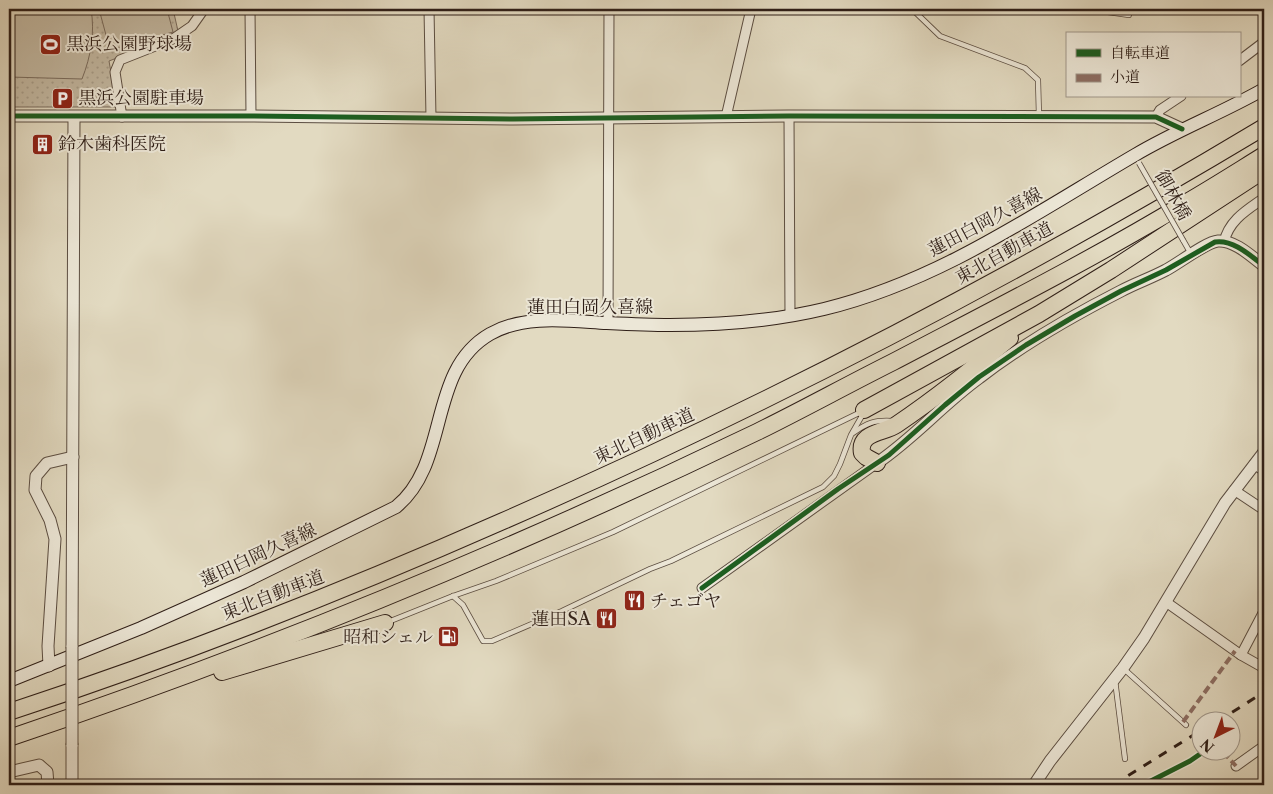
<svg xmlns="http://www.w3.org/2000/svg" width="1273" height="794" viewBox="0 0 1273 794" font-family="'Libre Caslon Text','Noto Serif JP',serif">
<defs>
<pattern id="grass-dots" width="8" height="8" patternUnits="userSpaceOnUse" patternTransform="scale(1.25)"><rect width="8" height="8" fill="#c4baa4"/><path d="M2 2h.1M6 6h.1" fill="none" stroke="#a99f8c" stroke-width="1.8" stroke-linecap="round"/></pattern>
</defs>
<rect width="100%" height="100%" fill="#e2dac1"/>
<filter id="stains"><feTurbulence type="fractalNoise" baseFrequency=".004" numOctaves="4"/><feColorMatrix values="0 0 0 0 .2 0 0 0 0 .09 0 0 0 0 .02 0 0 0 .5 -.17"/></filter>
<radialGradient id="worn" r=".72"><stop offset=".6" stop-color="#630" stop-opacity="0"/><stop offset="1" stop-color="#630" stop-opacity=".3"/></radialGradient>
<!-- grass -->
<path fill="url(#grass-dots)" stroke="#7a6c5e" d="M9 9H173L178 31 151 45 109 61 117 107H9Z"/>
<!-- garden -->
<g fill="#c4baa4" stroke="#7a6c5e">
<path d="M9 9H91C95 33 91 56 82 79L9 77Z"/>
<path d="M99 9H167L173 32 110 50Z"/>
</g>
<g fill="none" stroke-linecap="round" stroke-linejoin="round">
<defs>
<g id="service">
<path d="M912 9 940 36 1025 68 1038 80 1039 116"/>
<path d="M1087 9 1129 15 1130 9"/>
<path d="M1183 240 1191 254"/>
<path d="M853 433C867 423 874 420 892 421"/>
<path d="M453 596 463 605 483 641H492L562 611 650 569 671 561 823 487 834 476 840 464 851 435 863 414"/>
<path d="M388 622 453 596 496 581 613 532 861 412"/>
<path d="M1124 669 1186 725"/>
<path d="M1115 680 1125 759"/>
</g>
<g id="minor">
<path d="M250 9 251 116"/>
<path d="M429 9 431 118"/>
<path d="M1239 61 1264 42"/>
<path d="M789 116 790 316"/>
<path d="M122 117 115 72 120 60 173 39 192 26 204 9"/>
<path d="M726 117 751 9"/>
<path d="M1156 117 1160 110 1181 96"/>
<path d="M1224 242C1229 220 1247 210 1264 198"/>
<path d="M608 323 609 9"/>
<path d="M1254 464 1264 471"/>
<path d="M1234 490 1264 510"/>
<path d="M702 588 877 463"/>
<path d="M1166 602 1241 655 1264 668"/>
<path d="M1241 655 1263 613"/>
<path d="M1236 766 1264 746"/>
</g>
<g id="tertiary">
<path d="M9 116H251L513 119 789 116 1156 117 1182 129"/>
<path d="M877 463C914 438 943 404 979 378 1023 344 1072 316 1121 291 1136 283 1151 278 1166 270 1178 264 1206 242 1218 241 1235 240 1252 257 1264 266"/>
<path d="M72 647 74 117"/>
<path d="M49 666 48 646 55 539 50 520 35 490 36 476 47 463 73 457"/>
<path d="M72 745V785"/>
<path d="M9 772 39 765 47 772 48 785"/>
<path d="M1034 785 1050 761 1123 668 1144 638 1225 503 1264 452"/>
</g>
<path id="secondary" d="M9 681 141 628 244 582 396 507C451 462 426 371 490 334 525 314 570 321 607 323 628 324 649 325 670 325 721 325 774 321 824 309 939 281 1034 214 1135 155 1177 130 1222 113 1264 89"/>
<g id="motorway">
<path d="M864 410 1039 314 1111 270 1264 170"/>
<path d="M877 463 866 457 862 453C858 432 884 433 896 425 936 398 973 368 1010 338"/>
<path d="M222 672 385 623"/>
<path d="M9 712C177 657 342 592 503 521 765 407 1019 274 1264 127"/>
<path d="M9 738C264 652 514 549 757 432 802 410 847 385 893 362 992 310 1091 260 1187 202 1213 187 1238 171 1264 155"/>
</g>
</defs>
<!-- service casing -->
<use href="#service" stroke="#5c4e42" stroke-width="6"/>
<!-- minor casing -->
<use href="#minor" stroke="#5c4e42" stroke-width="11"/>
<!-- tertiary casing -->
<use href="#tertiary" stroke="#5c4e42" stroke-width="13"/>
<!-- secondary casing -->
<use href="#secondary" stroke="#2f1f18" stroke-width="14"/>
<!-- motorway casing -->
<use href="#motorway" stroke="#2f1f18" stroke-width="18"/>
<!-- service -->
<use href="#service" stroke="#ece7d7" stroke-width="4.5"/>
<!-- minor -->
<use href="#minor" stroke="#ece7d7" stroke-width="9"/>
<!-- tertiary -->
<use href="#tertiary" stroke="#ece7d7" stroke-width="11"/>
<!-- secondary -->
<use href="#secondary" stroke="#ece7d7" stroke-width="12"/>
<!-- motorway -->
<use href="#motorway" stroke="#e2dac1" stroke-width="16"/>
<!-- rail -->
<g stroke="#2f1f18" stroke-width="3" stroke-dasharray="9 9" stroke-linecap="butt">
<path d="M1217 722 1264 692"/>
<path d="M1113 785 1200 731"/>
</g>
<defs>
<path id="service-bridge" d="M1139 163 1183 240"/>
<path id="tertiary-bridge" d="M72 647V745"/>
</defs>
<!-- service-bridge casing -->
<use href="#service-bridge" stroke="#5c4e42" stroke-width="6" stroke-linecap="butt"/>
<!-- tertiary-bridge casing -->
<use href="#tertiary-bridge" stroke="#5c4e42" stroke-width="13" stroke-linecap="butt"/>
<!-- service-bridge -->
<use href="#service-bridge" stroke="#ece7d7" stroke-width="4.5"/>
<!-- tertiary-bridge -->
<use href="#tertiary-bridge" stroke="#ece7d7" stroke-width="11"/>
<!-- quiet -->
<g stroke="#8d6e63" stroke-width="4" stroke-dasharray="8 4" stroke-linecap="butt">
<path d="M1183 722 1235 651"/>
<path d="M1223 752 1236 766"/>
</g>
<defs>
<g id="cycleway">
<path d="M9 116H251L513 119 789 116 1156 117 1182 129"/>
<path d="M702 588 838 489 889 455 945 405 979 377 1026 345 1075 316 1121 291 1166 270 1215 242C1233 239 1251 256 1264 266"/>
<path d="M1143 785 1190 761 1203 752"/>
</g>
</defs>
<!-- cycleway casing -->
<use href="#cycleway" stroke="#ece7d7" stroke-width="8"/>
<!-- cycleway -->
<use href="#cycleway" stroke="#1b5e20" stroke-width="5"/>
</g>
<!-- icons -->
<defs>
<symbol id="stadium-square" viewBox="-11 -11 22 22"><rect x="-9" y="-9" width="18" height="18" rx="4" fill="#8f2418" stroke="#ece7d7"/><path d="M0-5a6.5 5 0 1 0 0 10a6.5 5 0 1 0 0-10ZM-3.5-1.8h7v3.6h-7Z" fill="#fff"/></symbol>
<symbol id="parking-square" viewBox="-11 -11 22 22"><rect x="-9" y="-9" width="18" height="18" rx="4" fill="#8f2418" stroke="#ece7d7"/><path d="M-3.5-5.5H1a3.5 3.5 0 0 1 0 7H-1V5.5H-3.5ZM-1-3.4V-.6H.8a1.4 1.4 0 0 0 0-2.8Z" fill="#fff"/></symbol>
<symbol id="building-square" viewBox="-11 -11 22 22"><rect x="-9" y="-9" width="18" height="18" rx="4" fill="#8f2418" stroke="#ece7d7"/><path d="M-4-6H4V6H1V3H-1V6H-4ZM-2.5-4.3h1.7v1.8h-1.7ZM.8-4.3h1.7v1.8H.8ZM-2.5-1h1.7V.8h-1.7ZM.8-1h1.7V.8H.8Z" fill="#fff"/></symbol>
<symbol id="restaurant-square" viewBox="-11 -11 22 22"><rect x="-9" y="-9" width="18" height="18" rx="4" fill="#8f2418" stroke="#ece7d7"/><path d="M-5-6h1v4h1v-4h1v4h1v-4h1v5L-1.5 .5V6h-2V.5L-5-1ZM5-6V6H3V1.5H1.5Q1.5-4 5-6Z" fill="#fff"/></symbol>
<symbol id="fuel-square" viewBox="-11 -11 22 22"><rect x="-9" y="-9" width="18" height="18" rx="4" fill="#8f2418" stroke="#ece7d7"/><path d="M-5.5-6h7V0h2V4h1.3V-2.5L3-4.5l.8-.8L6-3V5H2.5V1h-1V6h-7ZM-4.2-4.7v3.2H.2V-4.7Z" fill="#fff"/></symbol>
</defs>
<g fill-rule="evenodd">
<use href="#stadium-square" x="38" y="32" width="25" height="25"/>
<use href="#parking-square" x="50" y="86" width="25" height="25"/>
<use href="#building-square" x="30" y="132" width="25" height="25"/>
<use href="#restaurant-square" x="622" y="588" width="25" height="25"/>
<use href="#restaurant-square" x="594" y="606" width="25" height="25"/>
<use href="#fuel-square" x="436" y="624" width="25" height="25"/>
</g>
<g text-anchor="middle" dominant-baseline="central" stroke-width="4" stroke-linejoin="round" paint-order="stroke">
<!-- poi labels -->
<g font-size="18" fill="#2f1f18" stroke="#ece7d7" text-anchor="start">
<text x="66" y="44">黒浜公園野球場</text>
<text x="78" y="98">黒浜公園駐車場</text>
<text x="58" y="144">鈴木歯科医院</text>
<text x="650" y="601">チェゴヤ</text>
<text x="591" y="619" text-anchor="end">蓮田SA</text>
<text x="433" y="637" text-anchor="end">昭和シェル</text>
</g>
<!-- street labels -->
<g font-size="18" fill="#2f1f18" stroke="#ece7d7">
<text transform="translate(1173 195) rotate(61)">御林橋</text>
<text transform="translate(985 222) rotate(-28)">蓮田白岡久喜線</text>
<text transform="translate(1004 253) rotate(-29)">東北自動車道</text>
<text x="590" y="307">蓮田白岡久喜線</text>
<text transform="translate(644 436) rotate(-25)">東北自動車道</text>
<text transform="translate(258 555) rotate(-25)">蓮田白岡久喜線</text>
<text transform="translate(273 595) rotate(-21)">東北自動車道</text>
</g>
</g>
<!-- margin -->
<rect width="1273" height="794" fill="none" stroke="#e2dac1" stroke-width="30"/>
<rect x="10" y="10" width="1253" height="774" fill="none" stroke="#2f1f18" stroke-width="2.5"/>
<rect x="15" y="15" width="1243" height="764" fill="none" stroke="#2f1f18"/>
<!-- legend -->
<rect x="1066" y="32" width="175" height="65" fill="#ece7d7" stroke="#a0978b"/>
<rect x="1076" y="49" width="25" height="8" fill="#1b5e20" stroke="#a0978b"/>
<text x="1110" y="58" font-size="15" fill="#2f1f18">自転車道</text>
<rect x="1076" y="74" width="25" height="8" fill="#8d6e63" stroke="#a0978b"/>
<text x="1110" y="82" font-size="15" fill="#2f1f18">小道</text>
<!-- north arrow -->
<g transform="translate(1216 736) rotate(222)"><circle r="24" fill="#ece7d7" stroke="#a0978b"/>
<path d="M0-4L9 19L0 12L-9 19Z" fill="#8f2418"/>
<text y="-8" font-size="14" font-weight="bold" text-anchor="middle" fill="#2f1f18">N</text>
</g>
<rect width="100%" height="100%" filter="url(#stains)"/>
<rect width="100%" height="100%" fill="url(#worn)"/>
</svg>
